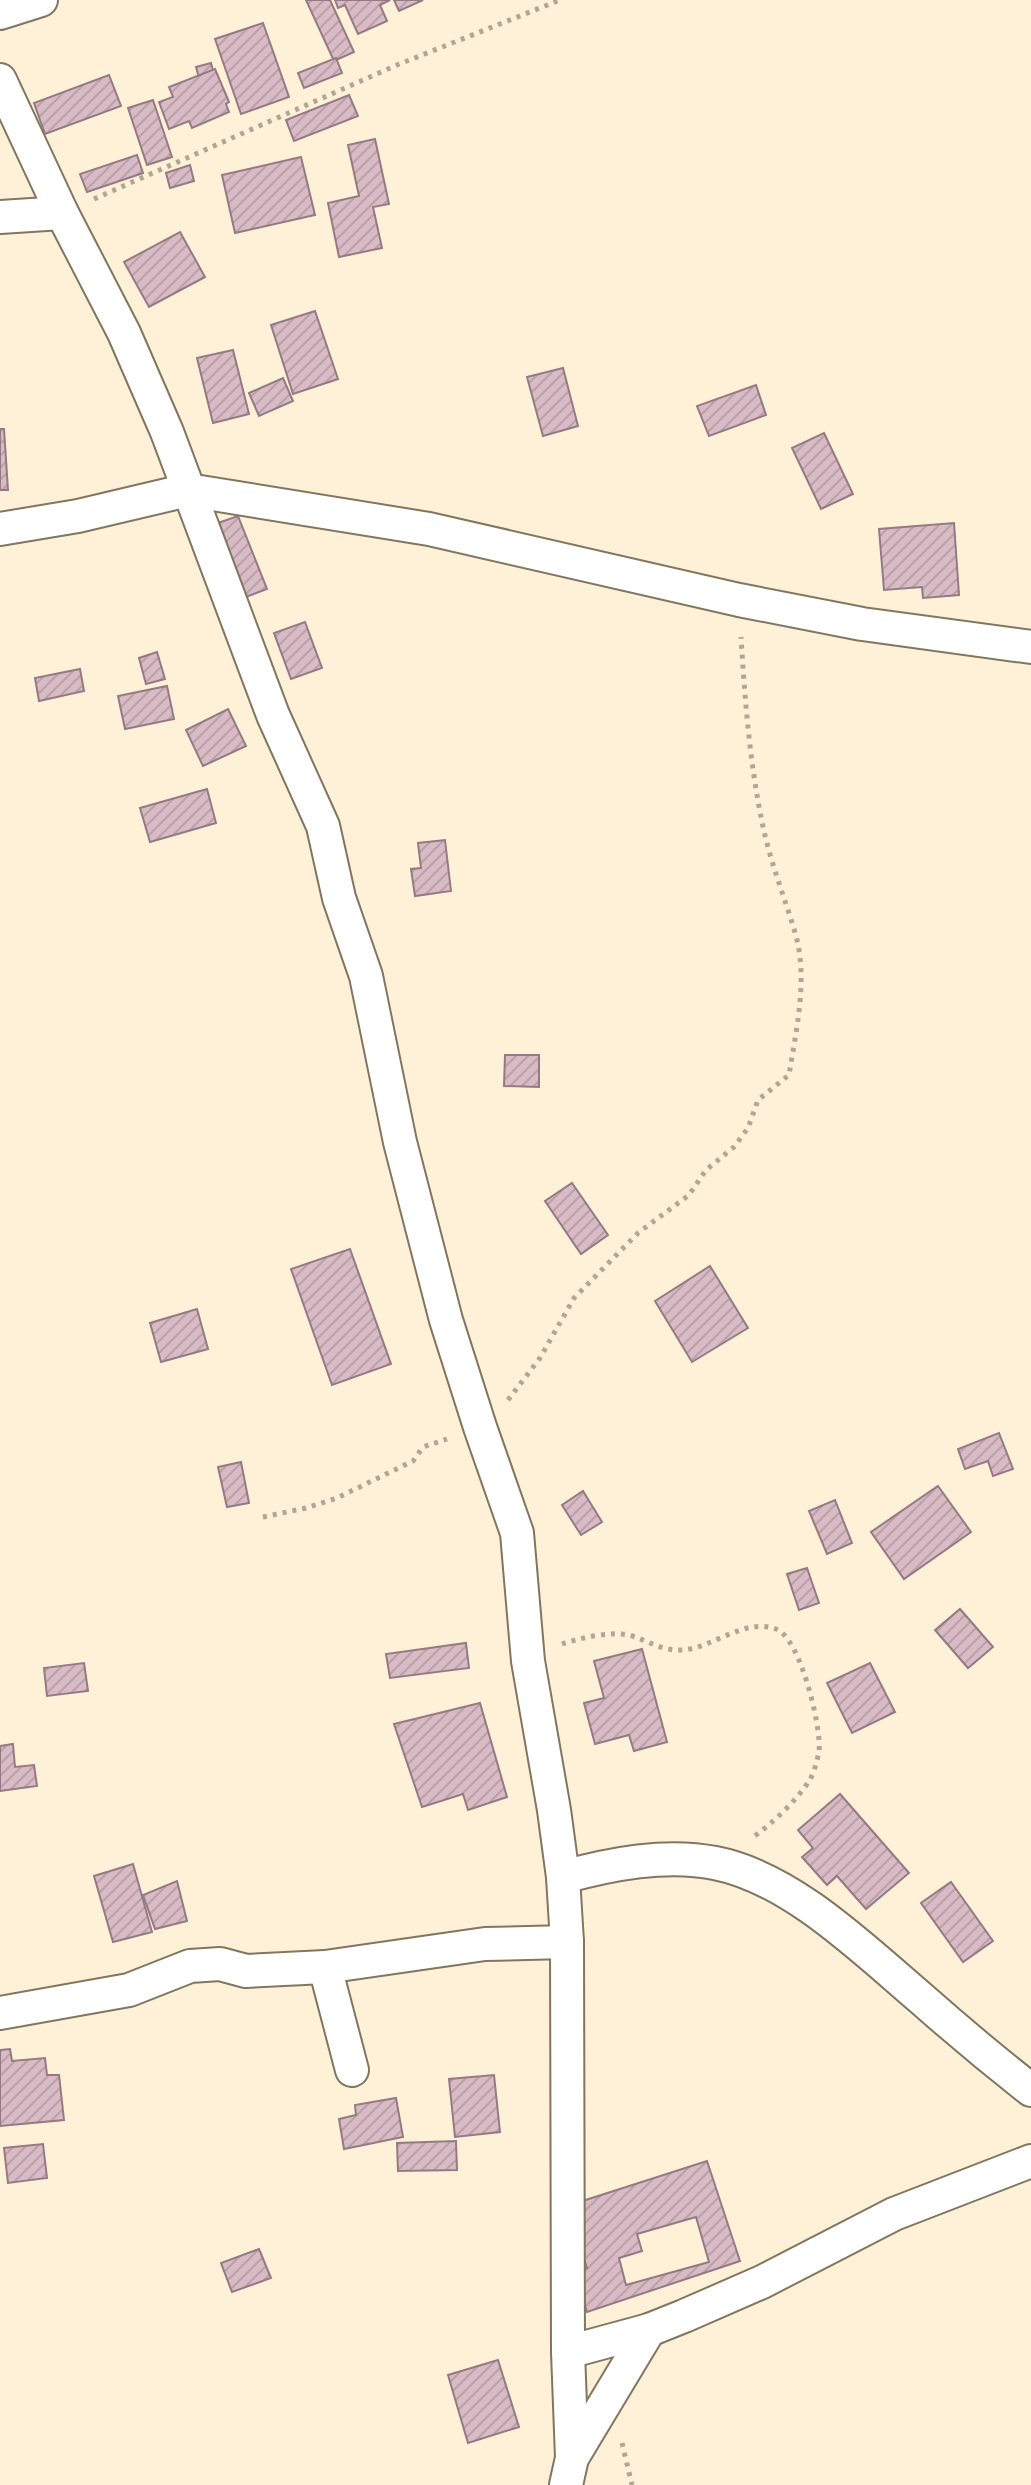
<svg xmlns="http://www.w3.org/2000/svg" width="1031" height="2485" viewBox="0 0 1031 2485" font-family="'IBM Plex Sans',sans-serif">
<defs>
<pattern id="building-hatch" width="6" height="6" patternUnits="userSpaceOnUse" patternTransform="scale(2)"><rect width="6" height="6" fill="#d8bbc5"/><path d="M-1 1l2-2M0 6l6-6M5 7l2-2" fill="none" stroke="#baa1a9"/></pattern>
</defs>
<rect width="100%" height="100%" fill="#fef1d7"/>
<!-- building -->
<g fill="url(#building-hatch)" stroke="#957a84" stroke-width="2" fill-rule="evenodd">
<path d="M306 0H330L354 52 334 61Z"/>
<path d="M335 0H390L380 5 387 21 358 34 345 5 338 8Z"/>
<path d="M394 0H423L399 11Z"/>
<path d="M263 23 289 97 241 114 215 39Z"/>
<path d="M336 58 342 73 304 88 298 73Z"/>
<path d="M211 63 219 92 204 96 196 67Z"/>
<path d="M215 69 229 102 226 104 229 112 192 128 189 121 169 129 159 102 173 97 169 87Z"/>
<path d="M109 75 121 106 45 134 34 103Z"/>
<path d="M349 95 358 116 294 141 286 120Z"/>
<path d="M153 100 172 157 147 165 128 108Z"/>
<path d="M375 139 389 204 373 207 382 248 339 257 328 203 359 196 348 145Z"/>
<path d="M137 155 143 173 87 192 80 174Z"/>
<path d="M301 157 315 215 235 233 222 175Z"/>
<path d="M190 165 194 181 170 188 166 173Z"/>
<path d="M180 232 205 277 149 307 124 262Z"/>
<path d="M315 311 338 379 293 394 271 325Z"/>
<path d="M233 350 249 414 213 423 197 358Z"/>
<path d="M563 368 578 426 543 436 527 377Z"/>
<path d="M283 378 293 401 259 416 249 393Z"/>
<path d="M756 385 766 415 709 436 697 406Z"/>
<path d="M0 429H4L8 490H0Z"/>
<path d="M824 433 853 494 821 509 792 448Z"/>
<path d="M238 516 267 589 238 600 209 526Z"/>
<path d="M954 523 959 595 923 598 922 587 884 590 879 529Z"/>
<path d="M305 622 322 668 291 679 274 633Z"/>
<path d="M157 652 165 679 146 684 139 658Z"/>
<path d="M80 669 84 691 39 701 35 678Z"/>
<path d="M167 686 174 719 125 729 118 696Z"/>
<path d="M228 709 246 746 203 766 186 730Z"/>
<path d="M207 789 216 823 150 842 140 808Z"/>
<path d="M445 840 451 891 415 896 411 869 421 868 418 843Z"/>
<path d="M505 1055H539V1087L504 1086Z"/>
<path d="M572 1183 608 1235 581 1254 545 1201Z"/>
<path d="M350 1249 391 1364 332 1385 291 1269Z"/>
<path d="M710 1266 748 1328 692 1362 655 1301Z"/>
<path d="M197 1309 208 1349 161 1362 150 1323Z"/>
<path d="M999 1433 1013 1469 993 1476 988 1461 965 1469 958 1449Z"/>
<path d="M241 1462 249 1503 227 1507 218 1467Z"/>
<path d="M938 1486 971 1532 904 1579 871 1532Z"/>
<path d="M583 1491 602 1522 581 1535 562 1505Z"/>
<path d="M835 1500 852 1543 827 1554 809 1511Z"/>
<path d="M807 1568 819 1603 799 1610 787 1574Z"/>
<path d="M960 1609 993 1647 968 1668 935 1630Z"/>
<path d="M466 1643 469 1668 390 1678 386 1654Z"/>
<path d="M642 1649 667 1742 634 1751 629 1735 595 1744 584 1703 604 1698 594 1661Z"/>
<path d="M84 1663 88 1691 47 1696 44 1668Z"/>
<path d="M870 1663 895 1712 852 1733 827 1683Z"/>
<path d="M480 1703 507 1797 468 1810 463 1794 422 1807 394 1724Z"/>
<path d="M13 1744 15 1767 34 1765 37 1786 0 1791V1746Z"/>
<path d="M840 1794 909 1873 866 1909 837 1876 827 1885 802 1857 813 1848 798 1830Z"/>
<path d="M133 1864 152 1932 113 1942 94 1876Z"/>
<path d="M177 1881 187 1921 155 1929 143 1895Z"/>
<path d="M951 1882 993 1941 963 1962 921 1903Z"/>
<path d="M10 2049 12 2061 45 2058 47 2075H59L64 2120 0 2126V2050Z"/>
<path d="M494 2075 500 2132 455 2137 449 2079Z"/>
<path d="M396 2098 403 2137 344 2149 339 2119 356 2115 355 2105Z"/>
<path d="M456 2141 457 2170 398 2171 397 2143Z"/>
<path d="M43 2144 47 2178 8 2183 4 2148Z"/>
<path d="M707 2161 740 2261 587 2312 573 2272 587 2268 567 2206ZM696 2217 709 2262 626 2285 619 2258 642 2251 637 2234Z"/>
<path d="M259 2249 271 2278 232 2292 221 2263Z"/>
<path d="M498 2360 519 2427 468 2443 448 2375Z"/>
</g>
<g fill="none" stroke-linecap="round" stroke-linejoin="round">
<defs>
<g id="minor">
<path d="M0 13 41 0"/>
<path d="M0 80 62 213 124 333 167 432 273 715 323 826 339 898 366 976 400 1142 446 1320 480 1427 517 1533 528 1661 554 1810 563 1877 567 1942 568 2352 572 2458 566 2485"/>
<path d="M0 217 62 213"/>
<path d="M0 529 78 516 188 490 429 529 739 600 862 624 1031 647"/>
<path d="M563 1877C611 1864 666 1853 715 1863 792 1878 864 1950 923 2000 958 2031 994 2061 1031 2090"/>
<path d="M325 1967 352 2070"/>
<path d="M0 2013 129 1990 190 1966 220 1964 246 1971 325 1967 485 1944 567 1942"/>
<path d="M568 2352 649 2330 684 2316 762 2282 894 2214 1031 2161"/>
<path d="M572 2458 649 2330"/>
</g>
</defs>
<!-- minor casing -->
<use href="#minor" stroke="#81765f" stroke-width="36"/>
<!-- path -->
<g stroke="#b0a692" stroke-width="5" stroke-dasharray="4 6" stroke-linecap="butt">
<path d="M94 199 397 65 560 0"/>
<path d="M508 1400 540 1358 574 1298 638 1233 689 1195 706 1170 734 1147 748 1128 758 1100 789 1075C796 1031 808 980 796 936 786 901 772 867 764 831 750 768 745 701 741 637"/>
<path d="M263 1517 306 1508 337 1498 413 1461 423 1447 447 1439"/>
<path d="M562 1644C580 1638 610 1631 629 1635 647 1640 661 1651 681 1650 712 1649 744 1617 776 1629 800 1637 822 1728 819 1752 817 1760 814 1774 809 1781 798 1799 771 1825 753 1837"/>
<path d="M622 2443 632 2485"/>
</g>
<!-- minor -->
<use href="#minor" stroke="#fff" stroke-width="32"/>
</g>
</svg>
